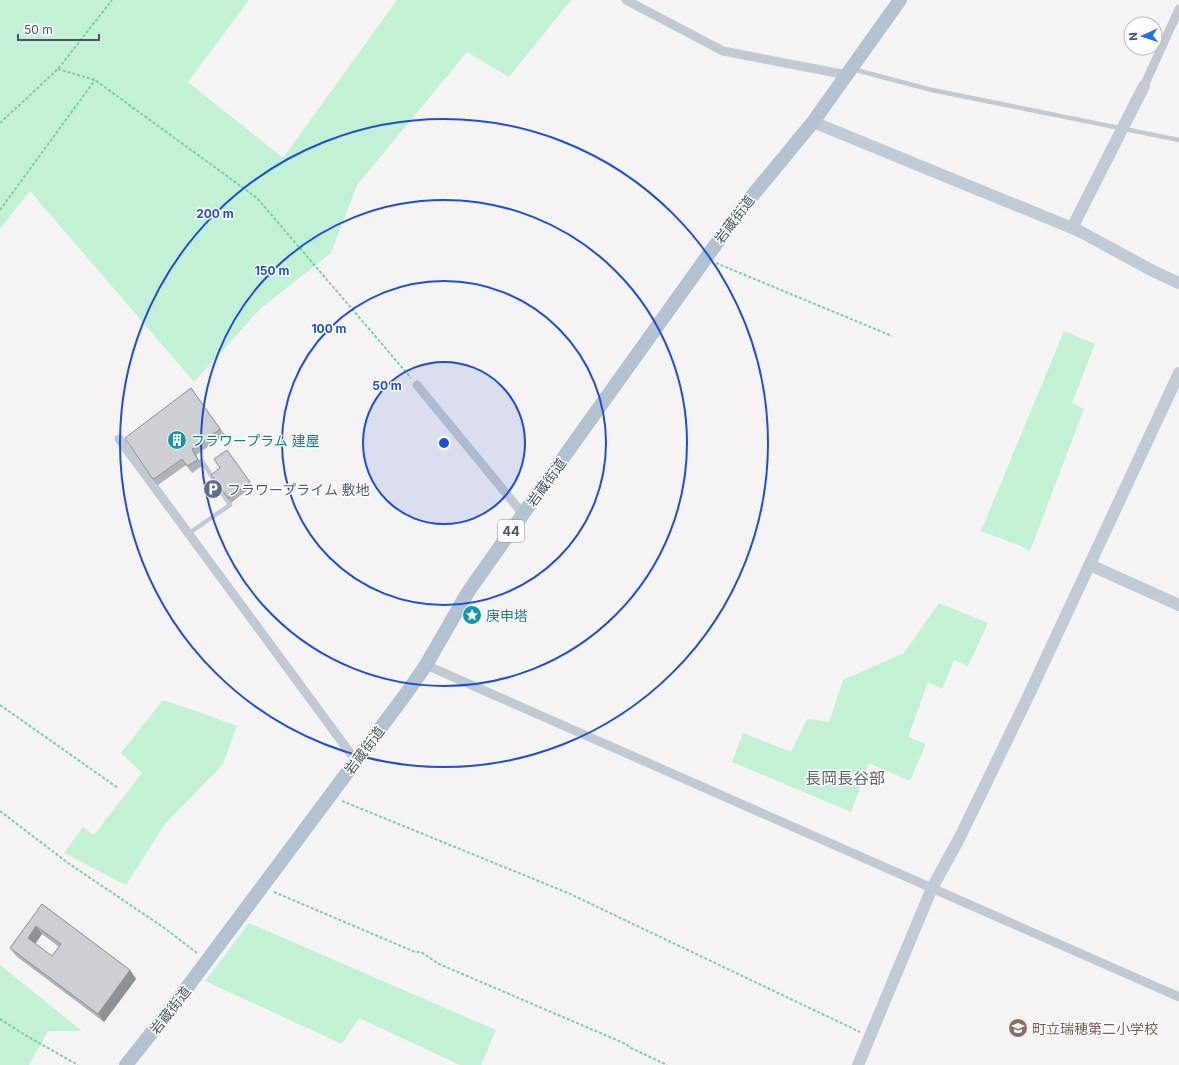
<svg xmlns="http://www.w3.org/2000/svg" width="1179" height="1065" viewBox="0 0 1179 1065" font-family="Inter,'Noto Sans JP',sans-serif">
<rect width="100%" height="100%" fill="#f5f3f3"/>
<!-- green -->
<g fill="#c3f1d5">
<path d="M0 0H249L188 82 283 158 397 0H571L509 77 467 52 357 185 331 253 260 309 194 382 30 191 0 229Z"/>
<path d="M1064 331 1095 344 1072 403 1084 409 1030 551 1021 546 981 531Z"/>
<path d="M939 603 988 623 968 666 954 660 942 689 928 682 908 737 926 744 910 781 869 763 851 812 732 762 743 733 791 752 807 719 829 722 843 680 904 653Z"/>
<path d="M163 700 202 713 237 726 223 764 165 824 126 885 64 853 83 827 94 835 142 773 121 753Z"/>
<path d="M249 923 496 1030 481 1065H460L359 1018 342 1044 205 981Z"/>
<path d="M0 965 82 1031H48L29 1065H0Z"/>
</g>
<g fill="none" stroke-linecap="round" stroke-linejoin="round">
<!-- path -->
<g stroke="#7ad0a6" stroke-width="2" stroke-dasharray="3 2" stroke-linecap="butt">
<path d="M58 69 95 80 257 198 411 378"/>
<path d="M0 123 58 69 112 0"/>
<path d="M0 210 95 80"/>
<path d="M716 263 892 336"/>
<path d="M0 705 118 788"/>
<path d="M342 801 568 893 860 1032"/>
<path d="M0 811 68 863 163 927 197 953"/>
<path d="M274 892 415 952H421L439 964 626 1044 631 1048 667 1065"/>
<path d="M0 1019 25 1035 78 1065"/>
</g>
<!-- lane -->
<g stroke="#c1cad2" stroke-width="4.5">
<path d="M852 69 932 90 1179 140"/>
<path d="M189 533 230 505 202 461 196 466"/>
</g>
<!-- street -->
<g stroke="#c1cad2" stroke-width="9">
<path d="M626 0 723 51 847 75"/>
<path d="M1144 86 1179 9"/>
<path d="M417 385 523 514"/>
<path d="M119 439 356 761"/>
<path d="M426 665 1179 997"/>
</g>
<!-- secondary -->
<g stroke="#c1cbd6" stroke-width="12">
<path d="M813 122 1072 228 1144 86"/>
<path d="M1072 228 1083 233 1151 270 1179 283"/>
<path d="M1090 565 1179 605"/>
<path d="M858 1065 932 888 960 837 1026 701 1179 373"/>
</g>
<!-- primary -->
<path stroke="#b3c2d1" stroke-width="14" d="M126 1065 180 997 408 691 426 665 468 592 523 514 739 212 813 122 900 0"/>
</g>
<!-- wall -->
<g fill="#b0b2b7" fill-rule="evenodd">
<path d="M191 388 225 435 196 455 202 466 192 473 186 465 158 485 156 484 152 478Z"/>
<path d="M227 450 253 486 231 503 211 475 220 468Z"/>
<path d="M42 904 130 970 136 979 104 1022 16 956 10 948ZM42 934 59 947 52 956 35 944Z"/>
</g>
<!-- shaded-wall -->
<g fill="#909195">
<path d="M192 449 196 455 202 466 198 460Z"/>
<path d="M36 926 42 934 33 947 28 938Z"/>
<path d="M130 970 136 979 104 1022 98 1014Z"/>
</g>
<!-- building -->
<g fill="#cdcfd5" stroke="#909195" fill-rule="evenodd">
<path d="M191 388 220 429 192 449 198 460 187 466 182 459 154 479 152 478 125 438Z"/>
<path d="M227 450 250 482 228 498 211 475 220 468 214 459Z"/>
<path d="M42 904 130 970 98 1014 10 948ZM36 926 61 944 52 956 28 938Z"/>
</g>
<!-- distance rings -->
<circle cx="444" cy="443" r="81" fill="#1d4ed8" fill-opacity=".12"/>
<g fill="none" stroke="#1d4ed8" stroke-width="2">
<circle cx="444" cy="443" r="81"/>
<circle cx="444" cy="443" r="162"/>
<circle cx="444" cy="443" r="243"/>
<circle cx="444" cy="443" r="324"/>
</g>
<!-- icons -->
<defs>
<symbol id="building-disc" viewBox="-11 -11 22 22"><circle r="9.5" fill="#0f9aa8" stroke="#fff"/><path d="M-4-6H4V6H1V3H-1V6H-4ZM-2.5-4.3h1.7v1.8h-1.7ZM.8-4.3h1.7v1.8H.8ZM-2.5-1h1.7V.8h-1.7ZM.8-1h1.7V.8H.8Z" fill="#fff"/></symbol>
<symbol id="parking-disc" viewBox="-11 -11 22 22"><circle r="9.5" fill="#5c6f8a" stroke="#fff"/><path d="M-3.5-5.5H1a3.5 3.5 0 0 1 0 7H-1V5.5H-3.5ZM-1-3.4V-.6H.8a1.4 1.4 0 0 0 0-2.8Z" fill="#fff"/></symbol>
<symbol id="sight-disc" viewBox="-11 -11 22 22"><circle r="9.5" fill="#0f9aa8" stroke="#fff"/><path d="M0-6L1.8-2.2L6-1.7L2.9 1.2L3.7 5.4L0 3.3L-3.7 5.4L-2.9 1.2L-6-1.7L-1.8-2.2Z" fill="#fff"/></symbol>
<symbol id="school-disc" viewBox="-11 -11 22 22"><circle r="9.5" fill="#8d6e63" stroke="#fff"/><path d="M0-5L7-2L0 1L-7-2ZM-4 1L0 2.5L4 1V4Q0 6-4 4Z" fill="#fff"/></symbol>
</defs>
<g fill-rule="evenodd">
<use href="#building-disc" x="166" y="429" width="22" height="22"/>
<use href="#parking-disc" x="202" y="478" width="22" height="22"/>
<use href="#sight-disc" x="461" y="604" width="22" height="22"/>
<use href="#school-disc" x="1007" y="1017" width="22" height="22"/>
</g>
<g text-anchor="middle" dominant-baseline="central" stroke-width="3" stroke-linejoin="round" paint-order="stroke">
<!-- shield labels -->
<rect fill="#fff" stroke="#808990" stroke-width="1" x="498" y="520" width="26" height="22" rx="3"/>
<g font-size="13" font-weight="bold" fill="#4a5661">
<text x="511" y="531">44</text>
</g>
<!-- street labels -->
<g font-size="14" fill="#4a5661" stroke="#fff">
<text transform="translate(734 219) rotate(-53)">岩蔵街道</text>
<text transform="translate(546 482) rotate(-54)">岩蔵街道</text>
<text transform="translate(364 750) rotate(-53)">岩蔵街道</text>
<text transform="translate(170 1010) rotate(-52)">岩蔵街道</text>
</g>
<!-- culture labels -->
<g font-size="14" fill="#0d838f" stroke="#fff" text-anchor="start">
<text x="191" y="440">フラワープラム 建屋</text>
<text x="486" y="615">庚申塔</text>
</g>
<!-- service labels -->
<g font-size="14" fill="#4e5e75" stroke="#fff" text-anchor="start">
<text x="227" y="489">フラワープライム 敷地</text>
</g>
<!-- education labels -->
<g font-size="14" fill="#785e54" stroke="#fff" text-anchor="start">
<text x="1032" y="1028">町立瑞穂第二小学校</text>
</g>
<!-- quarter labels -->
<g font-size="16" fill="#5f6368" stroke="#fff">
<text x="845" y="778">長岡長谷部</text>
</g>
</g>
<circle cx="444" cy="443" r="6" fill="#1d4ed8" stroke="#fff" stroke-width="2"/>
<g font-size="12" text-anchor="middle" font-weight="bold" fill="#1d4ed8" stroke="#fff" stroke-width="3" stroke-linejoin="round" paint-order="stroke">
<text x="215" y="218">200 m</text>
<text x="272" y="275">150 m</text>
<text x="329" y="333">100 m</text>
<text x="387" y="390">50 m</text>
</g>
<!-- north arrow -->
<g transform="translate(1143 36) rotate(267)"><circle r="19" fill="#ffffff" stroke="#b7bbc0"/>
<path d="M0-3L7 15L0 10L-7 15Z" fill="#1a73e8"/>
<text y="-6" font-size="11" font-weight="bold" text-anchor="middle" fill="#4a5661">N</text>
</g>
<!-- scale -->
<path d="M18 34v6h81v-6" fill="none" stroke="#4a5661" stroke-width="2"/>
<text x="24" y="34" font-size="12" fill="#4a5661" stroke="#ffffff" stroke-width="3" paint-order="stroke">50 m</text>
</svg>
